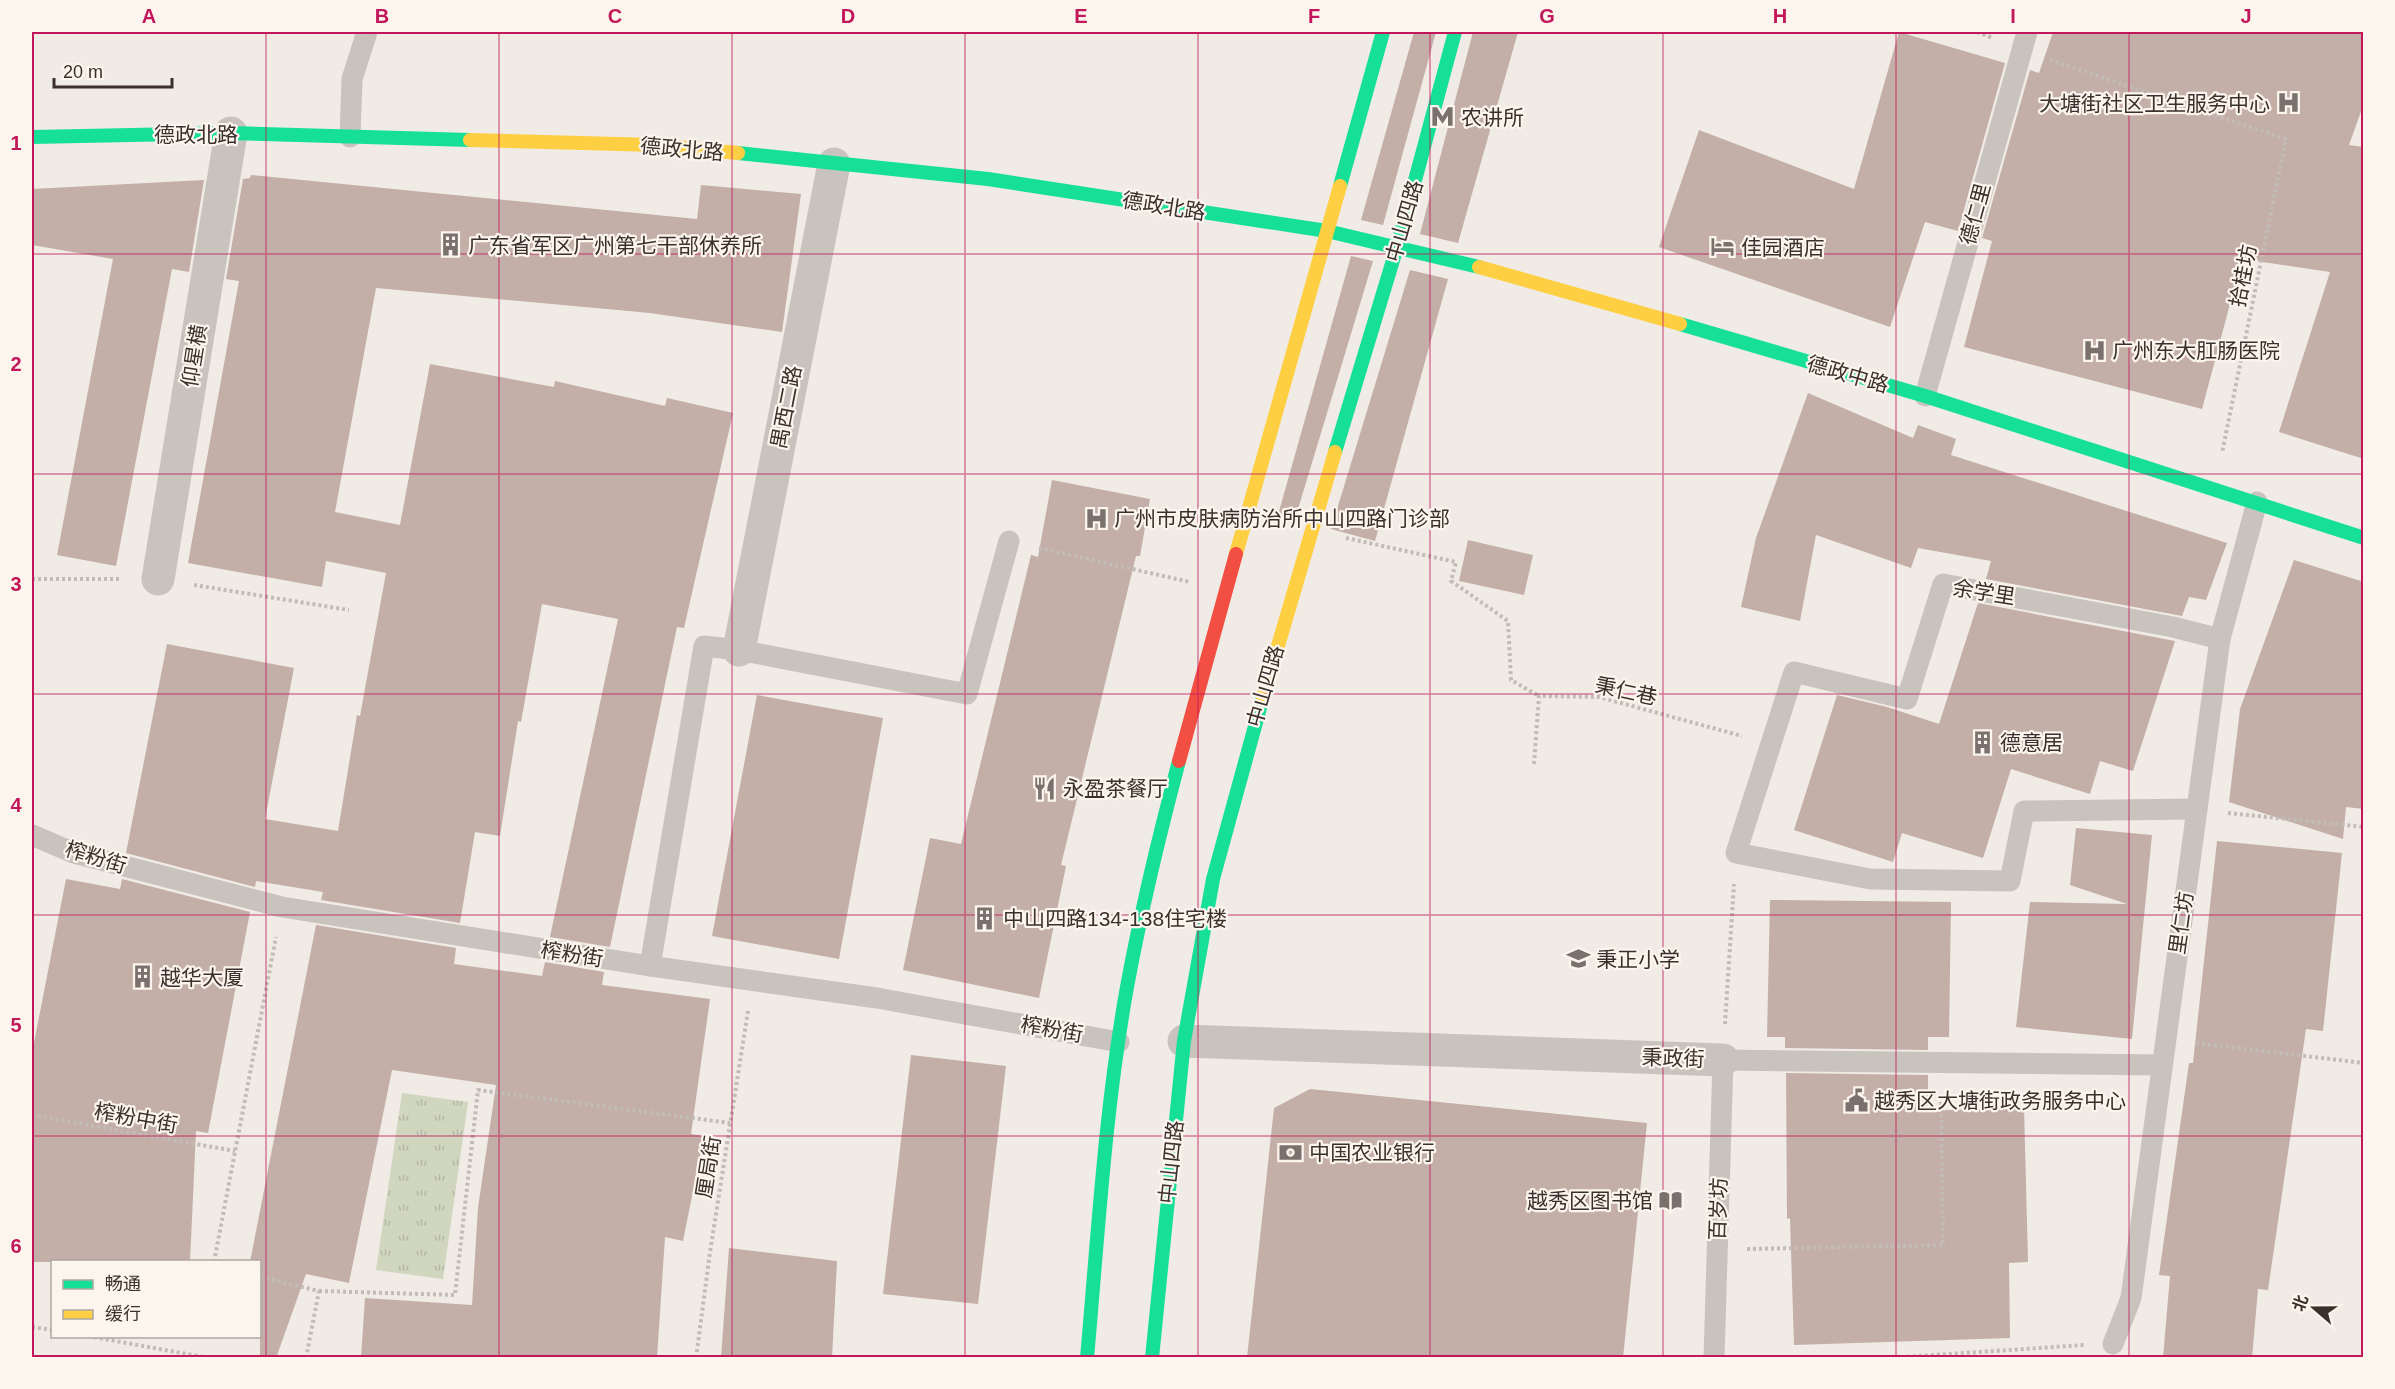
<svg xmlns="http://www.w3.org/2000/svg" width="2395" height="1389" viewBox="0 0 2395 1389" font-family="Arial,'Noto Sans SC',sans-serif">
<defs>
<pattern id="park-tufts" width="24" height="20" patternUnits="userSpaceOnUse" patternTransform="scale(1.5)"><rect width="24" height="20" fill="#d1d6bf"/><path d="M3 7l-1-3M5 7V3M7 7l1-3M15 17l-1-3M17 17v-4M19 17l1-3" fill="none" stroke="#b4b8a4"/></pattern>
</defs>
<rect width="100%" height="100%" fill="#f0ebe5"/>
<!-- park -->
<path fill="url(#park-tufts)" d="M402 1093 468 1102 443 1279 376 1270Z"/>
<!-- building -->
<g fill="#c3afa7">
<path d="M1414 32H1436L1383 225 1361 220Z"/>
<path d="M1473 32H1518L1458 243 1420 234Z"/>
<path d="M1899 32 2005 63 1958 231 1925 222 1890 327 1659 247 1699 130 1854 189Z"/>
<path d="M2053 32H2364V103L2349 145 2364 147V459L2279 432 2330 272 2242 259 2202 409 1964 347 1992 241 1982 238 2030 70 2039 73Z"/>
<path d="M251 175 697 219 701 185 801 194 782 332 650 313 376 288 335 512 400 525 430 364 554 387 555 381 665 406 667 398 733 413 684 628 677 627 610 947 550 937 618 619 542 604 521 722 518 721 500 836 475 832 460 923 321 900 323 892 256 881 255 887 126 853 167 644 294 668 265 819 338 831 357 715 360 716 386 573 326 561 322 587 188 563 239 281 226 279 243 179 250 178Z"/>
<path d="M204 180 189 272 172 269 116 566 57 555 113 259 32 245V189Z"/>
<path d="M1351 256 1373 261 1295 519 1278 515Z"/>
<path d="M1410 270 1448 279 1375 541 1331 529Z"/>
<path d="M1808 393 1913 438 1918 425 1956 439 1951 455 2227 543 2206 600 2189 597 2182 616 1986 579 1991 561 1918 548 1911 568 1816 535 1800 621 1741 607 1756 538Z"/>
<path d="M1052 480 1150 499 1140 556H1136L1061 865 1066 866 1039 998 903 970 930 838 961 844 1031 555 1038 557Z"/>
<path d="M1468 540 1533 555 1524 595 1459 581Z"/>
<path d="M2294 560 2364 582V809L2346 807 2343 839 2229 802 2240 709Z"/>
<path d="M1978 603 2175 641 2133 771 2100 761 2090 794 2011 769 1983 858 1902 833 1893 862 1794 830 1837 695 1887 707 1939 724Z"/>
<path d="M757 695 883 718 839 959 712 936Z"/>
<path d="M2076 828 2152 835 2132 1039 2016 1027 2030 902 2127 904 2070 885Z"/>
<path d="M2217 841 2342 853 2323 1031 2306 1029 2268 1290 2258 1289 2252 1358H2163L2170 1276 2159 1275 2189 1063H2193Z"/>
<path d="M66 879 120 889 122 879 250 912 208 1133 196 1131 190 1262H32V1053Z"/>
<path d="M1770 900 1951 902 1949 1037H1928V1050L1785 1048V1037H1767Z"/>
<path d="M316 925 456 948 454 964 542 976 545 962 604 972 602 985 710 999 691 1134 704 1136 683 1241 665 1237 657 1358H361L365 1298 472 1305 478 1208 496 1085 392 1070 349 1283 306 1274 276 1358H260V1262H250Z"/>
<path d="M911 1055 1006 1066 978 1304 883 1294Z"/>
<path d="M1786 1073 1928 1075V1111L2024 1107 2028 1262 2009 1263 2010 1338 1794 1345 1790 1218 1787 1219Z"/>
<path d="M1310 1089 1647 1123 1623 1358H1247L1274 1108Z"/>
<path d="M729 1248 837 1261 832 1358H721Z"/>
</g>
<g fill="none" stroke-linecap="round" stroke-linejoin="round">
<!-- path -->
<g stroke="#c2bbb6" stroke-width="4" stroke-dasharray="3 3" stroke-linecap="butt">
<path d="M1977 32 1993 38"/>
<path d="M2050 60 2286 139 2222 453"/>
<path d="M1346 538 1456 562 1451 581 1508 621 1511 680 1539 696"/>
<path d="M1039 548 1190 582"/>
<path d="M32 579H121"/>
<path d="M194 585 349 610"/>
<path d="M1534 764 1539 696 1599 697 1742 736"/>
<path d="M2228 813 2364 827"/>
<path d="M1725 1024 1734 884"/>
<path d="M2196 1043 2364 1063"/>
<path d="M32 1115 235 1151"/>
<path d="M1747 1249 1943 1245 1941 1094"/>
<path d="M214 1262 276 937"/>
<path d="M260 1277 319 1291 306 1358"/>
<path d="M319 1291 455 1295 478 1090 730 1123"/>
<path d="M32 1327 52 1330"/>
<path d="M88 1336 209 1358"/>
<path d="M696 1358 710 1252 748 1011"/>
<path d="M1889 1358 2084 1345"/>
</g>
<!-- lane -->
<g stroke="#c9c3be" stroke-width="21">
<path d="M350 137 352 79 367 32"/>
<path d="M1925 396 2027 32"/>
<path d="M2197 809 2024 811 2010 881 1870 879 1736 853 1794 672 1907 699 1943 584 2173 627 2220 639"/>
<path d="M32 835 74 853 282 907 650 966 877 998 1119 1042"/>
<path d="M650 966 704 646 739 650 967 694 1009 541"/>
<path d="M2113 1344 2131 1298 2220 639 2257 502"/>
<path d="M1714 1358 1723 1060 2162 1065"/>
</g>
<!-- street -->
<g stroke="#c9c3be" stroke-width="33">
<path d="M158 579 231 133"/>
<path d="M739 650 834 164"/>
<path d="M1184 1041 1723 1060"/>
</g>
<!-- fast -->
<g stroke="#16e098" stroke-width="14">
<path d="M32 137 231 133 470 140"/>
<path d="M738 153 988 179 1327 231 1479 267"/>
<path d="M1340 186 1383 32"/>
<path d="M1680 324 1925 396 2364 538"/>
<path d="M1335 452 1397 247 1455 32"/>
<path d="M1087 1358C1098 1235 1105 1109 1127 987 1141 911 1159 836 1179 761"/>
<path d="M1152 1358 1184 1041 1213 879 1263 697"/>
</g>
<!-- slow -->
<g stroke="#ffcf43" stroke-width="14">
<path d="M470 140 655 145 738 153"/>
<path d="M1479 267 1680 324"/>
<path d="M1236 554 1340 186"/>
<path d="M1263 697 1335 452"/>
</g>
<!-- jam -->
<path stroke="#f24e42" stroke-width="14" d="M1179 761 1236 554"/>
</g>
<!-- grid -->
<path fill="none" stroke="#c2185b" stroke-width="1.5" stroke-opacity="0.55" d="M266 32V1358M499 32V1358M732 32V1358M965 32V1358M1198 32V1358M1430 32V1358M1663 32V1358M1896 32V1358M2129 32V1358M32 254H2364M32 474H2364M32 694H2364M32 915H2364M32 1136H2364"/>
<!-- icons -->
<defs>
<symbol id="hospital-bare" viewBox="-9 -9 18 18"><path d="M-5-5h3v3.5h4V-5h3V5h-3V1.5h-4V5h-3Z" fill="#7a716c" stroke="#fbf5ee" stroke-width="2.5" paint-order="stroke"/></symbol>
<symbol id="metro-bare" viewBox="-9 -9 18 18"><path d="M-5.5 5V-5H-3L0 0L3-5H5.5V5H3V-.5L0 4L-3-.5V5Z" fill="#7a716c" stroke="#fbf5ee" stroke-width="2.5" paint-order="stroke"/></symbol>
<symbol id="building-bare" viewBox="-9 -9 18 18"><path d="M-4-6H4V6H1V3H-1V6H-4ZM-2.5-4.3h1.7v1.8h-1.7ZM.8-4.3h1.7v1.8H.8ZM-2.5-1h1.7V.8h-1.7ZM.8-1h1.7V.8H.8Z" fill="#7a716c" stroke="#fbf5ee" stroke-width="2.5" paint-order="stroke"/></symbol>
<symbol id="hotel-bare" viewBox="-9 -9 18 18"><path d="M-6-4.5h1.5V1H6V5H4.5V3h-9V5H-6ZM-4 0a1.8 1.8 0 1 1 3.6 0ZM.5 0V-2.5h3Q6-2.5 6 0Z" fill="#7a716c" stroke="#fbf5ee" stroke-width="2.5" paint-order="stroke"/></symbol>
<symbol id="restaurant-bare" viewBox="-9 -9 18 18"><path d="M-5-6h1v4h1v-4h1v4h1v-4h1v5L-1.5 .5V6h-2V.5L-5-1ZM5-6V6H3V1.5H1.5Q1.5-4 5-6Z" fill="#7a716c" stroke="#fbf5ee" stroke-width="2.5" paint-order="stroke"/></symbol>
<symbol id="school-bare" viewBox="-9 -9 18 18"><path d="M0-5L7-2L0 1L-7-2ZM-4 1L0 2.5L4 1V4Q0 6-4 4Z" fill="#7a716c" stroke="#fbf5ee" stroke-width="2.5" paint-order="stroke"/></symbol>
<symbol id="civic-bare" viewBox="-9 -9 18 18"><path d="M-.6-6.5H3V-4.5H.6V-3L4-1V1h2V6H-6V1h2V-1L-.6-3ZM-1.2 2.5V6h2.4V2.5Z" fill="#7a716c" stroke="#fbf5ee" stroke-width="2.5" paint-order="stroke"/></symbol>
<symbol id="bank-bare" viewBox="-9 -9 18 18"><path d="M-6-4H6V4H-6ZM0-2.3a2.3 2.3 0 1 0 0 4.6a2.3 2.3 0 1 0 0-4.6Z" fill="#7a716c" stroke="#fbf5ee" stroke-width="2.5" paint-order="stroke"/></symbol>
<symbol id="library-bare" viewBox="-9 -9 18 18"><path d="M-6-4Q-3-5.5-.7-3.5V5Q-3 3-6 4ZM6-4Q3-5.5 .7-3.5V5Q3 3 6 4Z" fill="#7a716c" stroke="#fbf5ee" stroke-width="2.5" paint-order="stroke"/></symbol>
</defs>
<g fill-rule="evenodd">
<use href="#hospital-bare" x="2272" y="86" width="33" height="33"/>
<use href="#metro-bare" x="1426" y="100" width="33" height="33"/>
<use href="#building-bare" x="434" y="228" width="33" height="33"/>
<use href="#hotel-bare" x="1706" y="230" width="33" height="33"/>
<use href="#hospital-bare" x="2078" y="334" width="33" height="33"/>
<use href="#hospital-bare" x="1080" y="502" width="33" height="33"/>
<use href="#building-bare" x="1966" y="726" width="33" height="33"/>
<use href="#restaurant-bare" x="1028" y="772" width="33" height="33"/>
<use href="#building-bare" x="968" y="902" width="33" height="33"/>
<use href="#school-bare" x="1562" y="942" width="33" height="33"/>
<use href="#building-bare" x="126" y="960" width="33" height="33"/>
<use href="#civic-bare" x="1840" y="1084" width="33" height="33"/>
<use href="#bank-bare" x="1274" y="1136" width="33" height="33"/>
<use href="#library-bare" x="1654" y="1184" width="33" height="33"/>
</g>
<g text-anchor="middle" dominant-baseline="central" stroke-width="4.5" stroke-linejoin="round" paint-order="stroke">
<!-- poi labels -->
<g font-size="21" fill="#3b302b" stroke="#fbf5ee" text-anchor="start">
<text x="2270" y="103" text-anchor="end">大塘街社区卫生服务中心</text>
<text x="1461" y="117">农讲所</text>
<text x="468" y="245">广东省军区广州第七干部休养所</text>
<text x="1741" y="247">佳园酒店</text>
<text x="2112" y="350">广州东大肛肠医院</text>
<text x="1114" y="518">广州市皮肤病防治所中山四路门诊部</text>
<text x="2000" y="742">德意居</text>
<text x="1063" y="788">永盈茶餐厅</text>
<text x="1003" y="918">中山四路134-138住宅楼</text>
<text x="1596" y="959">秉正小学</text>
<text x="160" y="977">越华大厦</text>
<text x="1874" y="1100">越秀区大塘街政务服务中心</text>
<text x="1309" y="1152">中国农业银行</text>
<text x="1653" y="1200" text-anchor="end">越秀区图书馆</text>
</g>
<!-- street labels -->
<g font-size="21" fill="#3b302b" stroke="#fbf5ee">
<text x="196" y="134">德政北路</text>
<text transform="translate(682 149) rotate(5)">德政北路</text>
<text transform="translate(1164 206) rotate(9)">德政北路</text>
<text transform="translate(1975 214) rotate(-75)">德仁里</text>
<text transform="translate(1404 221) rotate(-74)">中山四路</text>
<text transform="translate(2243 276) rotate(-79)">拾桂坊</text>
<text transform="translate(194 356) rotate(-81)">仰星横</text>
<text transform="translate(1848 374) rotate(16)">德政中路</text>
<text transform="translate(786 407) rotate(-79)">禺西二路</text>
<text transform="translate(1984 592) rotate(9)">余学里</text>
<text transform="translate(1265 686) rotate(-74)">中山四路</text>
<text transform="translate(1626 691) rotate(12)">秉仁巷</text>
<text transform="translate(96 857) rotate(17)">榨粉街</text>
<text transform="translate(2181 923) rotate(-82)">里仁坊</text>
<text transform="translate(572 954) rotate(9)">榨粉街</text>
<text transform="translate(1052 1029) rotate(10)">榨粉街</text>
<text transform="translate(1673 1058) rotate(2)">秉政街</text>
<text transform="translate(136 1118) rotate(10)">榨粉中街</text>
<text transform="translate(1171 1162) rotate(-84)">中山四路</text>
<text transform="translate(708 1167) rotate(-81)">厘局街</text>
<text transform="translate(1718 1209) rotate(-88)">百岁坊</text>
</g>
</g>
<!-- border -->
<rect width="2395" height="1389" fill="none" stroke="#fbf5ee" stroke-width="66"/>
<!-- legend -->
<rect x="51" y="1260" width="210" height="78" fill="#fbf5ee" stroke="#aea6a0" stroke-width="1.5"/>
<rect x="63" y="1280" width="30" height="9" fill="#16e098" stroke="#aea6a0" stroke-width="1.5"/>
<text x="105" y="1290" font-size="18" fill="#3b302b">畅通</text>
<rect x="63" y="1310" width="30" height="9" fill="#ffcf43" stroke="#aea6a0" stroke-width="1.5"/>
<text x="105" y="1320" font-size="18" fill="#3b302b">缓行</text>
<!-- north arrow -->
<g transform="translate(2314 1308) rotate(290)" stroke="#fbf5ee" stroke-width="4.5" paint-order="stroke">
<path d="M0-4.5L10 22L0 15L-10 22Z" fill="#3b302b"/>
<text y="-9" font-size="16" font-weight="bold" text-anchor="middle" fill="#3b302b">北</text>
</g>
<!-- scale -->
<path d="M54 78v9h118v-9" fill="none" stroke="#3b302b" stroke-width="3"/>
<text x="63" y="78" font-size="18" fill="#3b302b" stroke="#fbf5ee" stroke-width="4.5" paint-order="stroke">20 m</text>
<rect x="33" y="33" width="2329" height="1323" fill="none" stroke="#c2185b" stroke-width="2"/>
<g font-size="20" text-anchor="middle" font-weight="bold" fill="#c2185b">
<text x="149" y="23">A</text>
<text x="382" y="23">B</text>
<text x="615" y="23">C</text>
<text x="848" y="23">D</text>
<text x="1081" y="23">E</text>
<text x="1314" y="23">F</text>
<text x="1547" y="23">G</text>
<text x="1780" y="23">H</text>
<text x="2013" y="23">I</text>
<text x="2246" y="23">J</text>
<text x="16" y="150">1</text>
<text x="16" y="371">2</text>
<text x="16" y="591">3</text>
<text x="16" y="812">4</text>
<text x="16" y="1032">5</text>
<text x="16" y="1253">6</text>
</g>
</svg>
